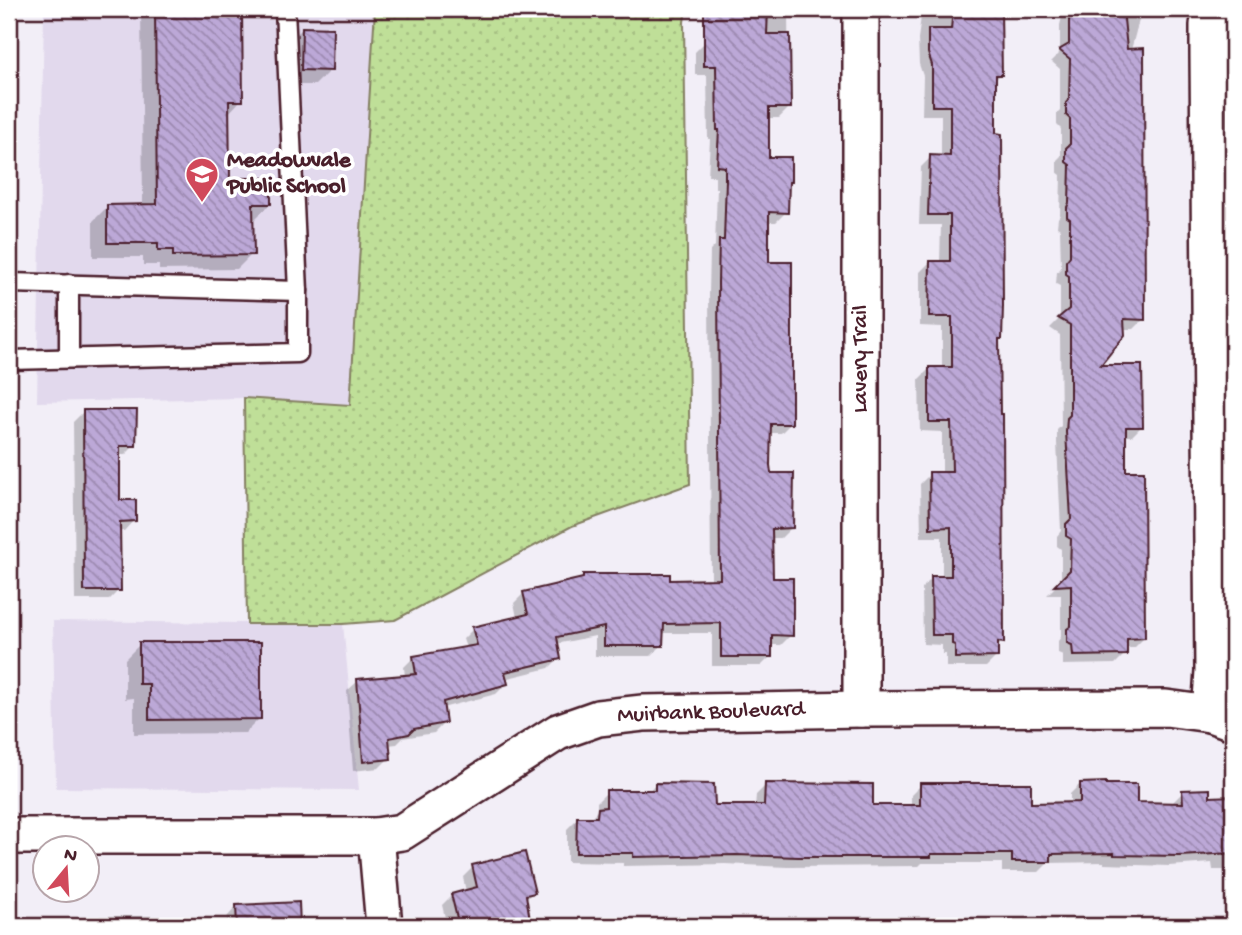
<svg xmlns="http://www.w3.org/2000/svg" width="1242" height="935" viewBox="0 0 1242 935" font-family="'Gochi Hand',sans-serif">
<defs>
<pattern id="park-dots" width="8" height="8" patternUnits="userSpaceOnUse" patternTransform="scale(1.75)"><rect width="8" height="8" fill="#bfdf98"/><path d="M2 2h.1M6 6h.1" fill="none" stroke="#a6bf83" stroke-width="1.8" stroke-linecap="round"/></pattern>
<pattern id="building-back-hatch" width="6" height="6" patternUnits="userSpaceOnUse" patternTransform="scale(1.75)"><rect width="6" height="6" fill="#bca8d7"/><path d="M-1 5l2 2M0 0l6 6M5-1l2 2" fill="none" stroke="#9b88af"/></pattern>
</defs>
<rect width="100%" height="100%" fill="#f2eef7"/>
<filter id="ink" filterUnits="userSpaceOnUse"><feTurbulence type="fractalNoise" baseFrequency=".0143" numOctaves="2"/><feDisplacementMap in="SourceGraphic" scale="14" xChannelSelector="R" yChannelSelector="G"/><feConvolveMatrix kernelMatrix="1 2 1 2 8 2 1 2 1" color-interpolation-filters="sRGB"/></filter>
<g filter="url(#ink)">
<!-- built -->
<g fill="#e2d9ed">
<path d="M44 9H375L350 406 244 398 37 402Z"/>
<path d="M53 621 343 624 359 790 56 788Z"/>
</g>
<!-- park -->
<path fill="url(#park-dots)" stroke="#847f62" stroke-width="2" d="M375 9H686L684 22 690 484 572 526 395 620 343 624H247L244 398 350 405Z"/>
<!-- shadow -->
<g fill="#0003">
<path d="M141 9H240L241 100 228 114V180L270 204 255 219H251L252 254 237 269 159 270V265H143V257H93V221L108 206H143Z"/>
<path d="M710 9H788L789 108 779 118H768L767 158 786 212 776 222H767V263L791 423 781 433H769L770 474 791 528 781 538H770L771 580 791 635 781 645H771V656L761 666H712V633H662L661 646 651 656H595V636L556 644 559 658 549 668 504 679 506 684 496 694 442 708 444 723 434 733 403 738 397 744 388 745 389 758 379 768 353 771 347 691 358 681 405 677 404 667 414 657 466 648 463 639 473 629 517 618 514 603 524 593 579 581 584 576 668 582 711 581 709 294 710 251 715 246 717 188H715V176H708L710 139H708L707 75H695V52L705 42H708Z"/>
<path d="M922 9H1001L1000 75 994 81 1000 338 998 340 1002 642 996 648V657L986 667H946V654H942V645L923 644 922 588 932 578H942V537H921L920 484 930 474H942V432L920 431 919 379 929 369H942V327L920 326V272L930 262H940L941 225H919L921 167 931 157H941V115H922L923 76 919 64 918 39Z"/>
<path d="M1064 9H1142L1131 50 1144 319 1134 329H1123L1097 367 1142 426 1132 436H1124L1125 472 1144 638 1134 648H1125V654L1115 664 1063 665V655L1058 653V641L1061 637V595H1047L1061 581V549L1057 546V536L1061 531 1057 443V430L1061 426 1060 335 1050 328 1060 318V286L1056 284 1057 272 1061 268 1060 229 1057 227 1058 218 1060 215 1061 175 1057 172V160L1061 156V129L1057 125V114L1060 111V69L1051 61 1060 52V25Z"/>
<path d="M302 29 330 70 315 85H287V44Z"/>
<path d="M83 412 135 445 125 455H118L119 502 134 520 124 531H118L119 590 109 600H75L73 422Z"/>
<path d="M140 644 260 718 245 733 134 734V698L125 699V659Z"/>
<path d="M655 784 713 806 755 807 756 795 766 785 871 806 911 807V795L921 785 1029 804H1070V794L1080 784 1135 804 1173 805V802L1183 792 1208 799 1233 798V870H1213L1212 863 1169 866 1104 864V862L1048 863 1039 872H1002V863H922L919 866 787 867 725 864 623 866V863L567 862V829L577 819H589L597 811V802L607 792H648Z"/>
<path d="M473 867 533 892 525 900 528 926H447L442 905 452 895 466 892 463 877Z"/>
<path d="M297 904 298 926H227V917L237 906Z"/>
<path d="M100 916H166V926H90Z"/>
<path d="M859 923H976V926H648L651 924Z"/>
</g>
<!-- building -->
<g fill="url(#building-back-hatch)" stroke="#4a1f2b" stroke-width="2">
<path d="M155 9H242L243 101H229L230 178H271V204H253L254 255 173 256V250H158V243H107V205L157 204Z"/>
<path d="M704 9H768L767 34H790L791 108H769V157H791V182H789L788 213 769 212V262H792V424H771L770 465 771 473H794L793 528 772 529 773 578H793V636L772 635V657H721V623L664 624 663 646H604V627L557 637 561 659 505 672 508 684 443 702 446 723 414 729 409 734 389 738 391 759 363 762 357 679 416 674 413 656 477 645 472 627 528 614 523 592 583 578V574H670V580L720 579 718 283 719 240H724L726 179H725V167L717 166 719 130H717L716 66H704Z"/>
<path d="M953 9H1001L1002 75H996V133L1002 134 1003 306 1002 339H999L1000 414H1003L1004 643 998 642V657L955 658V645L952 644V635H932L931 576H951V527L930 528 929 472H952L951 422H929V367H952V317H929L930 261H950V215H928L930 155 950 156V106H932V65L928 53V29H951Z"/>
<path d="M1069 9H1123L1127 49 1144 48 1145 320 1124 319 1125 335 1101 365H1142L1143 427H1126V471H1144L1145 638 1127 639V655L1073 656 1072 645 1067 643V629L1071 626V585L1054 586 1070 570 1071 539 1066 536V524L1071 519 1066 432 1067 418 1070 415V325L1058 318 1069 309V276L1066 274V261L1070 256V219L1067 217V207L1069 203 1070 165 1066 162V148L1070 144V119L1066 115V103L1069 99 1070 59 1059 50 1069 44Z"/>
<path d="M302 27 333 28 332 71 301 70Z"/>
<path d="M83 410H137L136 446H120V500H136V521L120 522 121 591H84Z"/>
<path d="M139 642H261V719L149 720V684H139Z"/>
<path d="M1106 782V784H1137V802L1183 803 1182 790 1210 789V797L1233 796V853L1180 856 1114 855V853L1051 854V862H1012V854H931V857H798L736 855 633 857V853H576L577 817H597L598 808 606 807V790H655V783L714 784 715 805H764L765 783 873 784V805H920V783H1031V803L1080 802V783Z"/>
<path d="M525 852 535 893 526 895 531 926H459L451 894 477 887 472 865Z"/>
<path d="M299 902 300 926H237L236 905Z"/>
</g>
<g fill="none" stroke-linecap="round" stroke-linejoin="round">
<defs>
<g id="lane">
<path d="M285 9 298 291"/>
<path d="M9 283 298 291V353L9 360"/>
<path d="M69 358V284"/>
</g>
<g id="street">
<path d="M861 9V709"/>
<path d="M1210 714 1213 671 1208 52V25L1214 9"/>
<path d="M9 836H376L402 832 558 732 598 718 643 713 861 709 1166 708 1210 714 1233 722"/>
<path d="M376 836 384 926"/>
</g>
</defs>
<!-- lane casing -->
<use href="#lane" stroke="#4a1f2b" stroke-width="23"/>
<!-- street casing -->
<use href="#street" stroke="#4a1f2b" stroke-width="40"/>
<!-- lane -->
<use href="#lane" stroke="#fff" stroke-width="18"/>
<!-- street -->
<use href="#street" stroke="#fff" stroke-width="35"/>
</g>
</g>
<!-- icons -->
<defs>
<symbol id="school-pin" viewBox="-11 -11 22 30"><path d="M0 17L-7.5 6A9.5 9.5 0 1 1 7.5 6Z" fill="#d1495b" stroke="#fff"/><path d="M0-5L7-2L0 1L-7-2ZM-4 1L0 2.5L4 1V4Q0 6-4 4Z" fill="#fff"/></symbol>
</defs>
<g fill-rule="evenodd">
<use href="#school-pin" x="183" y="155" width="38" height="52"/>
</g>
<g text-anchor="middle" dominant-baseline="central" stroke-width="7" stroke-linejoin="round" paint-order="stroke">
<!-- poi labels -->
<g font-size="23" font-weight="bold" fill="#4a1f2b" stroke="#fff" text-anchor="start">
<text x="227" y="161">Meadowvale<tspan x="227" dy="26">Public School</tspan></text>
</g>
<!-- street labels -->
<g font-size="23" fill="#4a1f2b" stroke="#fff">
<text transform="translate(861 359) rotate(-90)">Lavery Trail</text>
<text transform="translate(711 713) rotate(-2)">Muirbank Boulevard</text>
</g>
</g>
<!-- margin -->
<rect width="1242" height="935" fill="none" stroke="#fff" stroke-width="35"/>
<rect x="18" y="18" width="1207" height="900" fill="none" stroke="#4a1f2b" stroke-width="2.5" filter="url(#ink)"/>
<!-- north arrow -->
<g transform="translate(66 869) rotate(18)"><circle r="33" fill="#ffffff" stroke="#b7a5aa" stroke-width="2"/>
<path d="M0-5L12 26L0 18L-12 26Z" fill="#d1495b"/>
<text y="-10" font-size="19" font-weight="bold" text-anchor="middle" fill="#4a1f2b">N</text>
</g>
</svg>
